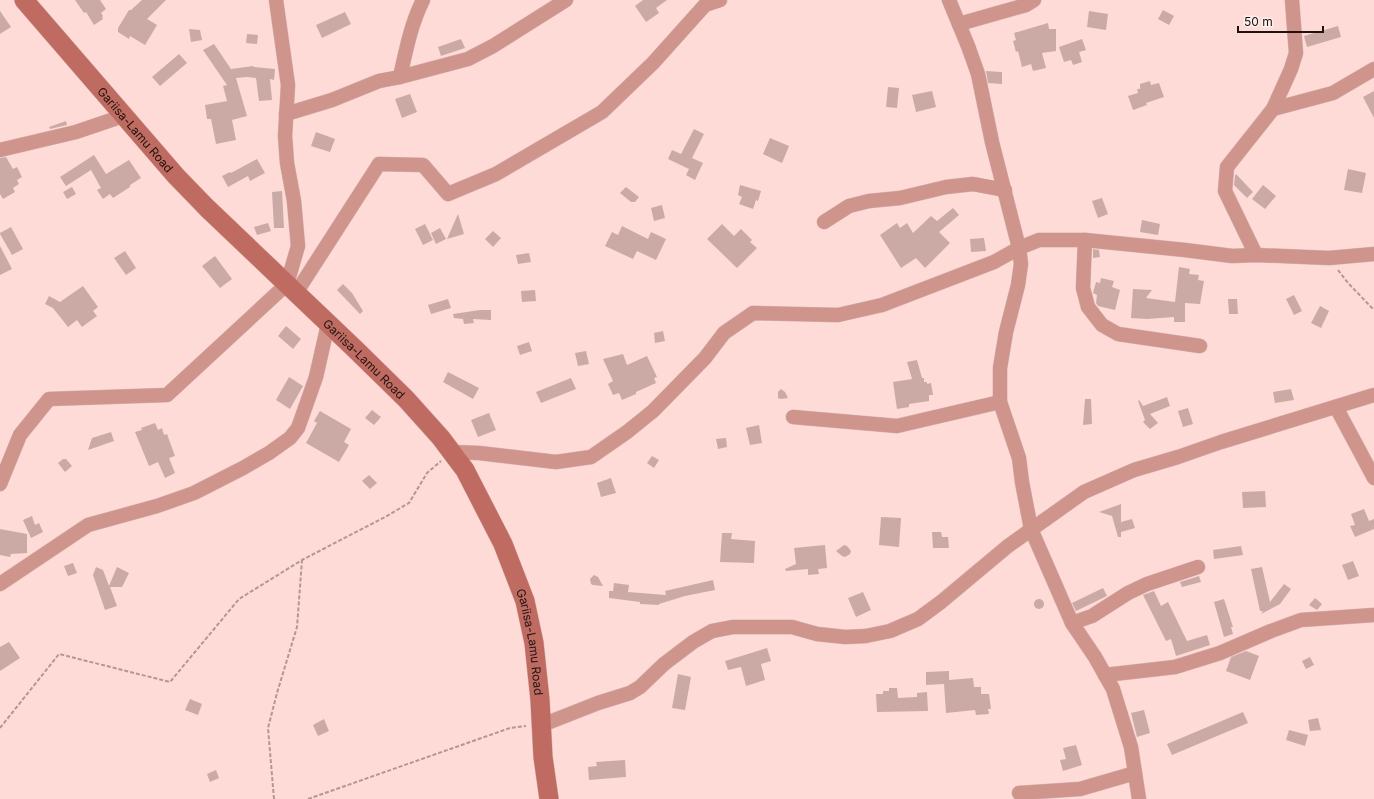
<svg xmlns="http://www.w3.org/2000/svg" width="1374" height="799" viewBox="0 0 1374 799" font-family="Inter,sans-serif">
<rect width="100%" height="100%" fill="#fedbd6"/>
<!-- building -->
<g fill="#cbaaa5">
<path d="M75 0H100L106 9 101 13 103 16 102 17 103 19 94 25 86 12 84 13Z"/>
<path d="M142 0H166L147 19 157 25 145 45 130 36 129 39 118 32V28L129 10H131Z"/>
<path d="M643 0H667L656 8 659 13 646 22 635 6Z"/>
<path d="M1163 10 1174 16 1169 25 1158 19Z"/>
<path d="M0 11 11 27 0 34Z"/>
<path d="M1089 11 1108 14 1106 30 1087 27Z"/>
<path d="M345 12 351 24 322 38 316 25Z"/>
<path d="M1048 23 1049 29H1056V51L1042 53 1046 68 1033 71 1031 64 1022 67 1018 51 1016 52 1013 41 1016 40 1014 33Z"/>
<path d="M1338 26 1341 37 1307 47 1304 36Z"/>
<path d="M189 29 200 30 202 40 191 42Z"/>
<path d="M247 34 258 35 257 44 246 43Z"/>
<path d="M461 39 465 48 441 56 438 47Z"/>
<path d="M1082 39 1086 50 1079 52 1082 62 1073 65 1071 60 1064 62 1059 47Z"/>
<path d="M214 44 231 69 253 66 254 67 275 69 274 80 270 79 272 100 259 101 256 78 247 77 236 78 247 116 232 120 236 140 216 144 211 119H207L205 105 227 101 223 86 227 85 203 50Z"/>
<path d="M179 54 187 63 160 86 152 77Z"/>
<path d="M986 71 1002 72V84L988 83Z"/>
<path d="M1150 81 1151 85 1159 83 1164 97 1146 103 1147 105 1133 110 1128 96 1138 93 1137 89H1140V84Z"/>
<path d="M888 87 899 88 897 108 886 107Z"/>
<path d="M932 91 936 107 916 112 912 95Z"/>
<path d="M1374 91V118L1363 97Z"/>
<path d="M410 94 417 112 402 118 395 99Z"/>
<path d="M66 121 67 125 50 129 49 127Z"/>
<path d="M694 129 704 134 692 158 703 163 695 180 686 175 689 169 668 159 672 150 681 154Z"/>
<path d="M316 132 335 139 330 152 311 146Z"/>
<path d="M770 138 789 146 782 163 763 154Z"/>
<path d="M94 155 106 174 129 160 141 178 130 185V187L113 198 110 194 103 199 97 190 101 188 91 170 66 186 60 177Z"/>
<path d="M6 157 13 169 17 167 22 177 17 180 19 184 13 188 15 192 3 199 0 194V158Z"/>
<path d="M257 159 265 173 250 181 248 176 228 187 222 176 230 172 231 173Z"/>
<path d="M1348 169 1366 173 1362 193 1344 190Z"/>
<path d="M1236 174 1253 192 1247 198 1234 185 1235 176Z"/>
<path d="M740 185 761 191 758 201 756 200 753 209 739 204 742 197 738 195Z"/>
<path d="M1263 185 1276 196 1265 209 1252 199Z"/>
<path d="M72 187 76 194 67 199 63 192Z"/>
<path d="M626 187 639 197 635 202H631L620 193Z"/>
<path d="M282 191 284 228H274L272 192Z"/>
<path d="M1102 198 1108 214 1098 218 1092 201Z"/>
<path d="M662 205 665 218 654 221 651 208Z"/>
<path d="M953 208 959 215 939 232 950 243 925 268 916 258 901 268 880 235 897 223 900 228 907 223 913 233 931 216 937 221Z"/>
<path d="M458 214 464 234 447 239Z"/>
<path d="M1142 220 1160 224 1158 235 1140 232Z"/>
<path d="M268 223 271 231 257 235 254 227Z"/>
<path d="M425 224 433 240 423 245 415 229Z"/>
<path d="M722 224 734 236 741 229 752 240 750 242 757 248 737 268 707 239Z"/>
<path d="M622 226 648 239 651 232 666 239 656 260 637 251 633 259 605 246 612 232 618 235Z"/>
<path d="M11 227 23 249 12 255 0 234V233Z"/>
<path d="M440 228 446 239 436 244 431 233Z"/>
<path d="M493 231 501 238 493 247 485 239Z"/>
<path d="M984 238 986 251 971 252 970 239Z"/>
<path d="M0 246 12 269 0 275Z"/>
<path d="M1093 249 1099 250 1100 257 1093 258Z"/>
<path d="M125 251 136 268 126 275 114 258Z"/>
<path d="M529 253 531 262 518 264 516 255Z"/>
<path d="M215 256 232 279 220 288 202 266Z"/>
<path d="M1179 267 1190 269 1189 274 1199 275 1198 280 1204 281 1200 304 1185 303V322H1174V317L1147 319 1131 318 1133 289 1152 290 1146 298 1175 302Z"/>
<path d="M1101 278 1114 281 1112 287 1120 290 1115 310 1098 306 1096 303 1097 295 1093 293 1096 282 1100 283Z"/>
<path d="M343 284 352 293 363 311 360 314 337 290Z"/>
<path d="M83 286 98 307 93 311 97 316 82 327 77 320 68 327 53 308 45 304 49 296 60 302Z"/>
<path d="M535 290 536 301 522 302 521 291Z"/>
<path d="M1294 295 1302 311 1294 315 1286 299Z"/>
<path d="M448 299 451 308 431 314 428 305Z"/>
<path d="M1228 299H1237L1238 314H1229Z"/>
<path d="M1320 306 1329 311 1321 328 1311 323Z"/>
<path d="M480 310H491V320L473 319 474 323 464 324 463 319 454 318 453 314Z"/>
<path d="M286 326 301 339 293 349 278 336Z"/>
<path d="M663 331 665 341 655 343 654 333Z"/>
<path d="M529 342 532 351 520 355 517 346Z"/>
<path d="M586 351 589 364 578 366 575 353Z"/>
<path d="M623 354 627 365 647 356 657 377 654 378 656 383 636 392V394L622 400 619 393 613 395 608 384 613 381 603 359Z"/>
<path d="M917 360 922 378H924V382H927V384L931 383 933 395H929V401L909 404V407L897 409 893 382 912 379 907 362Z"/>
<path d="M448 372 479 388 473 399 443 382Z"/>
<path d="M289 377 303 386 290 409 276 400Z"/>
<path d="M571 378 576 389 541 403 536 392Z"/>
<path d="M781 389 785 392 788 398 781 399 778 398V392Z"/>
<path d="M1291 389 1294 400 1275 403 1273 392Z"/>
<path d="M1167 397 1170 406 1150 414 1158 423 1150 429 1143 422 1145 420 1138 401 1139 400 1143 406Z"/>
<path d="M1085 399H1091L1092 424 1083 425Z"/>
<path d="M1188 408 1193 424 1183 427 1178 411Z"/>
<path d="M372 410 381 417 374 425 365 418Z"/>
<path d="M320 411 351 429 344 442 349 445 339 462 306 443 317 423 314 421Z"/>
<path d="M489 413 496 430 478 437 471 420Z"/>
<path d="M155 423 158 430 162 428 164 435 167 434 175 456 169 458 175 473 165 478 158 462 149 466 135 432 142 430 141 428Z"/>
<path d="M759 425 762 443 750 445 746 428Z"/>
<path d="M111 432 114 441 88 450 92 438Z"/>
<path d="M726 438 727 447 718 449 716 439Z"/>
<path d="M652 456 659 460 654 468 647 463Z"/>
<path d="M63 459H66L72 466 65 472 58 463Z"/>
<path d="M369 475 377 483 370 489 362 481Z"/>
<path d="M611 478 616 493 601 497 597 483Z"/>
<path d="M1265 491 1266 507 1243 508 1242 492Z"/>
<path d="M1121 504V522L1132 519 1135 528 1121 532V537H1118L1112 516 1099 512Z"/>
<path d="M1364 509 1369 521 1374 519V529L1355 537 1350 526 1355 525 1351 514Z"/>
<path d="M32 516 35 525 39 523 43 532 31 538 23 520Z"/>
<path d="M881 517 901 518 899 547 879 545Z"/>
<path d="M0 529 27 534V553L11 554 10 557 0 555Z"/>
<path d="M932 532H941L942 537H948L949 548H933Z"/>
<path d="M722 533H732L731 539 755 541 754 563 720 562Z"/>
<path d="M825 545 827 568 818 569 819 574 808 575V569L786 571 785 569 796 564 794 548Z"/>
<path d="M844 545 847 546 851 551 850 554 845 557 842 556 836 551Z"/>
<path d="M1241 546 1243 555 1214 559 1213 550Z"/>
<path d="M1353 561 1359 576 1348 580 1342 565Z"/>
<path d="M73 563 77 573 68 576 64 566Z"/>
<path d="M96 567 103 570 109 586 117 567 129 573 122 587H110L117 606 105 610 93 575Z"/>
<path d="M1262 567 1270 602 1284 584 1291 589 1280 604 1261 614 1263 611H1260L1251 569Z"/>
<path d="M594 575 598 577 603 586 593 585 591 584 590 579Z"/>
<path d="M1199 576 1201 582 1182 587 1180 582Z"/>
<path d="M713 580 715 590 685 596 659 604V605L640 604V602L609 598V591H613L614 583 629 585 628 592 666 595 665 591Z"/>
<path d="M1103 588 1107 596 1076 611 1072 603Z"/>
<path d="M1154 591 1161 606 1168 602 1187 641 1207 635 1210 645 1176 656 1171 639 1166 641 1143 595Z"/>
<path d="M863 592 871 610 856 617 848 598Z"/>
<path d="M1315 598 1322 604 1317 610 1309 605Z"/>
<path d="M1224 599 1233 627H1231L1233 634 1224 637 1214 602Z"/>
<circle cx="1039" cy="604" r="5"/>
<path d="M9 642 20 658 0 671V647Z"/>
<path d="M767 648 771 661 761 664 765 680 746 686 741 667 728 670 725 661Z"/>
<path d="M1246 651 1259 656 1250 680 1226 671 1231 657Z"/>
<path d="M1310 657 1314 665 1306 669 1302 661Z"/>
<path d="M949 671V680L973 678 974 687H981V694H989L991 709H988L989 714 976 715 975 710 946 713 944 684 926 685V672Z"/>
<path d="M678 674 691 677 685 710 672 708Z"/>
<path d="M889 688H897L898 698 917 697V693L927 692 928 711 877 712 876 694H883V691H889Z"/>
<path d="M190 699 202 704 198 715 185 710Z"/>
<path d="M1144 710 1150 733 1137 737 1131 713Z"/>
<path d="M1243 712 1248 723 1172 755 1167 744Z"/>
<path d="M1318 718 1321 730 1310 731 1308 720Z"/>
<path d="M324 719 329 731 318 736 313 725Z"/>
<path d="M1289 730 1308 735 1305 746 1286 740Z"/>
<path d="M1076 745 1082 765 1063 771 1060 760 1066 759 1063 748Z"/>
<path d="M625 760 626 777 589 780 588 767 597 766 596 762Z"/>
<path d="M216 770 219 778 210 782 207 774Z"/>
</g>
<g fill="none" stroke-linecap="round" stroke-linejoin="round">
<defs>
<g id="street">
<path d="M949 0 968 46 978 74 992 142 1019 248 1021 264 1018 285 1006 332 1000 368V402L1019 458 1022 482 1031 529 1072 623 1095 657 1113 689 1131 747 1139 799"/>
<path d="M959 24 1026 5 1034 0"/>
<path d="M400 77C406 50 411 24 423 0"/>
<path d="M1273 109 1333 93 1374 69"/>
<path d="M286 114 332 100 379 81 400 77 468 59 493 46 566 0"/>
<path d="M0 150 76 132 123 116"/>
<path d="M824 222 849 206 869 201 900 198 946 187 973 184 1005 190"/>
<path d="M1085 240 1083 288 1088 307 1102 325 1118 334 1200 346"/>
<path d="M1256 255 1225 191 1227 167 1273 109 1291 69 1296 53 1292 0"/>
<path d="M296 293 379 164 423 165 448 194 496 174 602 112 653 63 705 5 720 0"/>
<path d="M1336 407 1374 478"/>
<path d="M793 417 897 426 1000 402"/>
<path d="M453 452 479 453 556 462 591 457 627 432 653 411 705 358 724 333 753 313 838 315 882 305 994 262 1019 248 1039 240H1085L1185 250 1232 256 1256 255 1329 258 1374 254"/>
<path d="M0 484 20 435 49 399 167 395 287 284 298 246 294 201 287 163 285 136 288 85 276 0"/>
<path d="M0 584 88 525 157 506 194 493 243 468 269 453 290 438 298 428 316 377 328 324"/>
<path d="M1072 623 1092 616 1128 593 1147 584 1198 567"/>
<path d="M1105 675 1175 667 1220 653 1271 631 1301 620 1374 615"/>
<path d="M542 725 598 703 630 693 640 687 664 664 693 642 712 631 733 627H792L817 634 845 637 866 636 890 631 918 619 941 602 1008 546 1084 492 1134 470 1178 457 1221 442 1374 395"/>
<path d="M1019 793 1080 789 1135 773"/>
</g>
<g id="secondary">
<path id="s1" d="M24 0 176 176 207 208 355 349 406 399 441 438 465 470 503 544 525 601 534 643 540 700 543 757 549 799"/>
</g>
</defs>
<!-- street casing -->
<use href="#street" stroke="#d6b7b3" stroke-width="15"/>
<!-- secondary casing -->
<use href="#secondary" stroke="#d6b7b3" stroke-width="20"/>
<!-- path -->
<g stroke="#b29793" stroke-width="2" stroke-dasharray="4 2" stroke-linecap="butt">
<path d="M1338 270 1348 283 1374 310"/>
<path d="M0 728 59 654 170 682 239 599 302 560 385 517 409 503 427 473 441 461"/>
<path d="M274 799 268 728 277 693 297 627 302 560"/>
<path d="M308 799 510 728 526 726"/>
</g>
<!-- street -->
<use href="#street" stroke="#cf948c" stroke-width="14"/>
<!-- secondary -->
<use href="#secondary" stroke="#c06b61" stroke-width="19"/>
</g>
<g text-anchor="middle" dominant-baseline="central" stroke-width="4" stroke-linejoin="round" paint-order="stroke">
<!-- street labels -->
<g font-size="12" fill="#1e1311" stroke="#fceeec">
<text stroke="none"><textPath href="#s1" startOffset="171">Gariisa-Lamu Road</textPath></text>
<text stroke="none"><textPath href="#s1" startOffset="495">Gariisa-Lamu Road</textPath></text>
<text stroke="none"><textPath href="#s1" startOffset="831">Gariisa-Lamu Road</textPath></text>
</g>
</g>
<!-- scale -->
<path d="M1238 26v6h85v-6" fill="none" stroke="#1e1311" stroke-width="2"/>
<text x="1244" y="26" font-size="12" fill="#1e1311" stroke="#fceeec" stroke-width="3" paint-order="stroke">50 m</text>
</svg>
